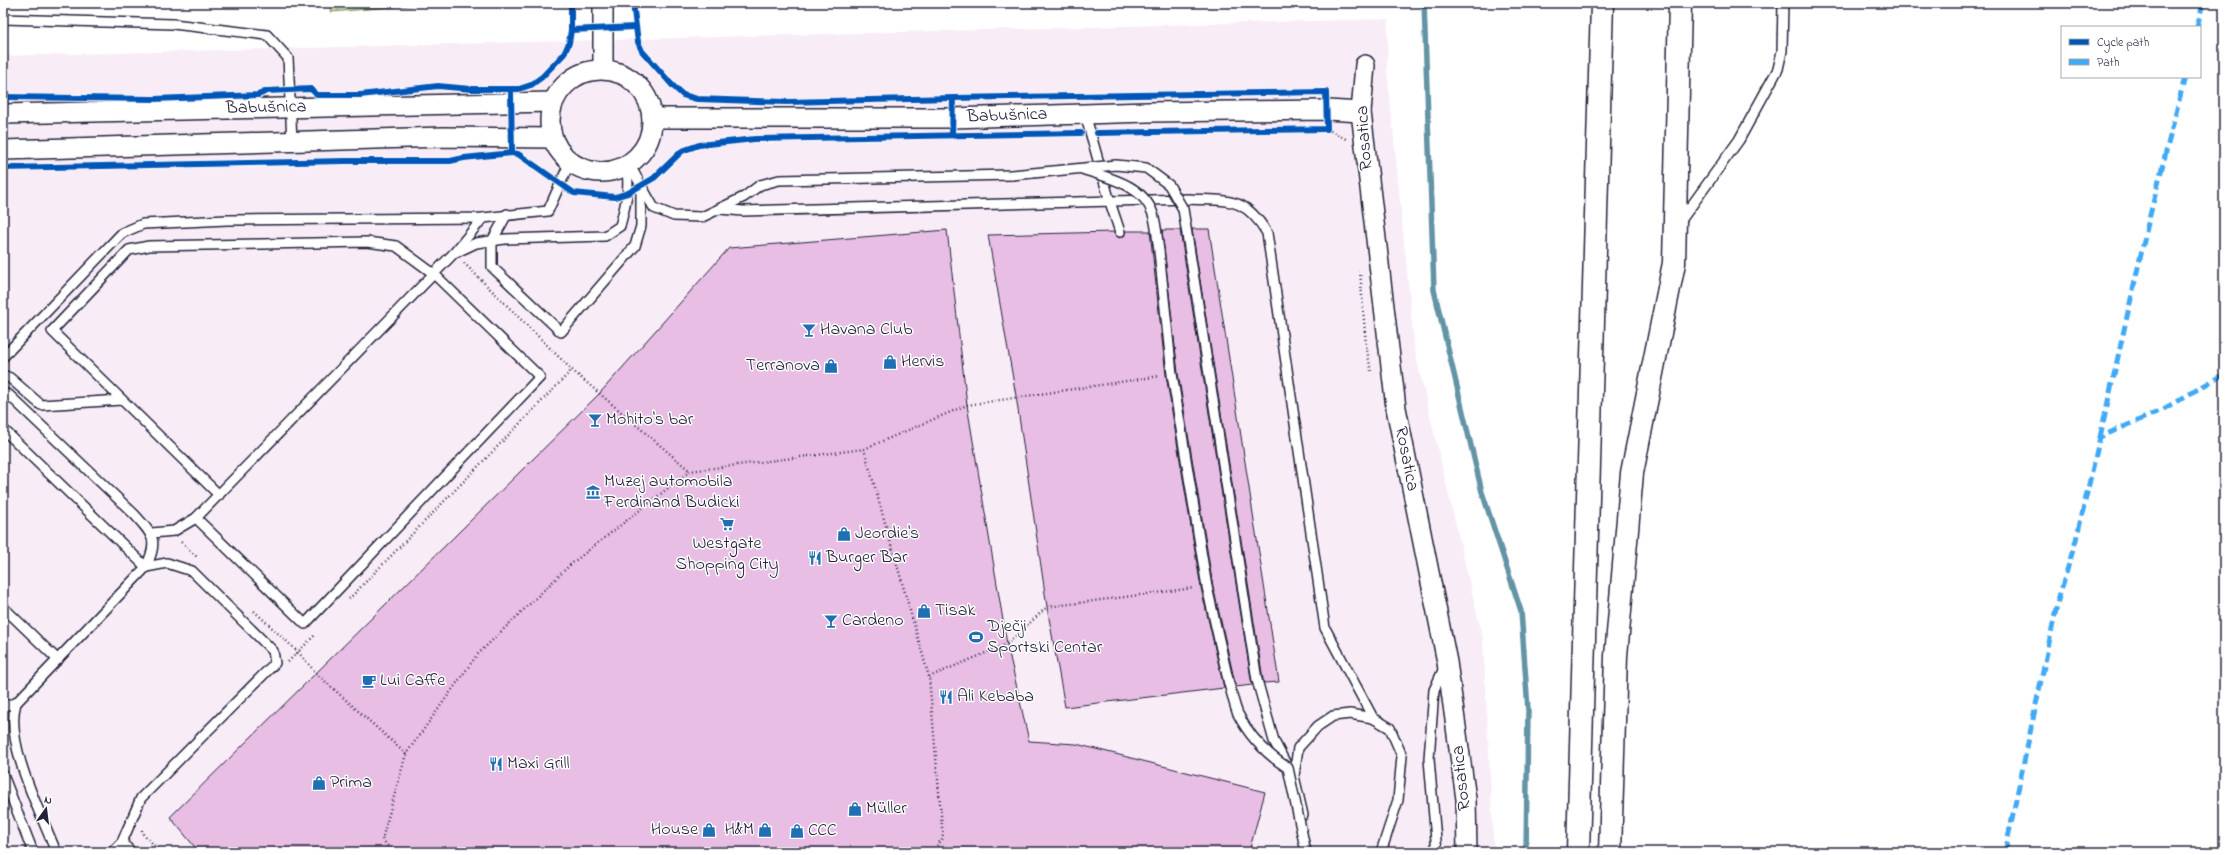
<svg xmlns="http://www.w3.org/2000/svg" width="2227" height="855" viewBox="0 0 2227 855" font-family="'Indie Flower',sans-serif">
<defs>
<pattern id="grass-dots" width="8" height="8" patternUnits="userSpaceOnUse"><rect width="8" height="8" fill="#c6e49c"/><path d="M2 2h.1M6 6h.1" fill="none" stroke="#aac387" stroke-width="1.8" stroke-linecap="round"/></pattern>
</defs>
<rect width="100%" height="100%" fill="#fff"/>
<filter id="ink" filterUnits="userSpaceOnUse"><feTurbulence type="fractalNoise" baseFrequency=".025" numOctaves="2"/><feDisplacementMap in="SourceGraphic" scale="8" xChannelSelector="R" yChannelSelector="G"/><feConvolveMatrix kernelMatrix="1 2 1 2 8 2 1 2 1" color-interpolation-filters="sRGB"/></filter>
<g filter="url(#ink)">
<!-- built -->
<path fill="#f8ecf7" d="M1388 19 1387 69 1415 353 1483 639 1494 852H3V56Z"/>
<!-- grass -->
<path fill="url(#grass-dots)" stroke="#74836c" d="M331 3H441L331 12Z"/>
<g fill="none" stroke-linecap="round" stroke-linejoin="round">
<!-- stream -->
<path stroke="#6494a5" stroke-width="5.5" d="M1424 3 1434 290 1482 492 1521 611 1528 710 1526 852"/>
</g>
<!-- building -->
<g fill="#e9bee5" stroke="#22223b">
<path d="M1192 229H1209L1279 682 1264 683 1263 679Z"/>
<path d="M947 230 967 405 1007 644 1029 741 1076 744 1265 792 1249 852H199L170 817 599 394 729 248Z"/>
<path d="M1162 230H1180L1252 685 1236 687 1213 586 1178 373Z"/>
<path d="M1126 231H1150L1166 375 1201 588 1224 688 1065 707 1047 607 1016 396 988 235 1114 232 1119 238 1124 236Z"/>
</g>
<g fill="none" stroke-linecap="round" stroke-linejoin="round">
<defs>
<g id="lane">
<path d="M3 19 173 24 267 35 288 58 292 141"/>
<path d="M1085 114 1110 202 1120 232"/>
<path d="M629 164 654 208 674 216 702 217 744 197 760 185 779 180 1012 175"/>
<path d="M720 209 743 211 1189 199C1228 201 1245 196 1267 233L1325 628 1373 718"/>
<path d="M507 214 492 241V267L561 332 635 246 641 226V187"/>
<path d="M1679 223 1739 140 1778 69 1782 51 1783 3"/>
<path d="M1189 247 1257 680 1274 741 1288 768"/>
<path d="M1159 251 1172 374 1207 587 1229 684"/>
<path d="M457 252 476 243 505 239 605 236 620 226C625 206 631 187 626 166"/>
<path d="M3 357 122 233 143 224 227 220 483 218 548 211 570 162"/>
<path d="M3 375 10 378 41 405 122 400"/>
<path d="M3 393 9 395 134 514C153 535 159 540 146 567L16 703 3 706"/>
<path d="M3 429 146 567 167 563 192 571 273 651 275 663 141 798 122 842 112 852"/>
<path d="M196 518 305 624 540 377 434 274 396 246 367 242 149 246 129 250 52 331 219 495"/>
<path d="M152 533 174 531 196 518 454 253 483 218"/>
<path d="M3 607 58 660"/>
<path d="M16 703C4 743 41 813 56 852"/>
<path d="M3 775 33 852"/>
<path d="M1303 815 1294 776 1298 748 1318 726 1333 716 1350 714 1373 718 1390 728 1402 756 1398 800 1381 852"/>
<path d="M122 842 131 852"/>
<path d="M1437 852 1429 759 1434 690 1444 668"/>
</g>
<g id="street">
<path d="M603 3V69"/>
<path d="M1365 65 1361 112 1396 408 1447 662 1466 799 1467 852"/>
<circle cx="601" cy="121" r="51"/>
<path d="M3 114 553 102"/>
<path d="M653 118H952L1148 112 1327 110 1361 112"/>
<path d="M3 150 443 137 552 138"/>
</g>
<g id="highway">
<path d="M1578 852 1602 3"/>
<path d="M1610 852 1616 656 1632 473 1674 263 1680 3"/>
</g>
</defs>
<!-- lane casing -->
<use href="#lane" stroke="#22223b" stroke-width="12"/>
<!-- street casing -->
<use href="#street" stroke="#22223b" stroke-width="22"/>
<!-- highway casing -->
<use href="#highway" stroke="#22223b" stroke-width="25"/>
<!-- path -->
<g stroke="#22223b" stroke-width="2.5" stroke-dasharray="1 3" stroke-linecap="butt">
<path d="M1327 129 1346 139"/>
<path d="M464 263 572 370 690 471"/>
<path d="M1360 271 1366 345 1371 371"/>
<path d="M864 449 967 405 1160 376"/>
<path d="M181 542 198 558"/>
<path d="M349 599 572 370"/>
<path d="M254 611 298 652 317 674 406 754"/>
<path d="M288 662 315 635"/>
<path d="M929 677 1007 644 1047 607 1194 588"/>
<path d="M142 830V833L161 852"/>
<path d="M393 852 382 839 406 754 477 655 571 564 690 471 864 449 929 677 943 838 932 852"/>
</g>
<!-- lane -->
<use href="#lane" stroke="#fff" stroke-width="9"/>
<!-- street -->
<use href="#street" stroke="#fff" stroke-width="19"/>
<!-- highway -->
<use href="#highway" stroke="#fff" stroke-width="22"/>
<defs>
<g id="lane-bridge">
<path d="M1082 169C1108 178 1143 184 1153 214 1157 226 1157 239 1159 251"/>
<path d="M1012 175 1116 165 1146 168 1169 185 1183 209 1189 247"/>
<path d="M1229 684C1232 693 1234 705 1238 714 1249 736 1268 755 1288 768L1306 852"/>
</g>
</defs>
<!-- lane-bridge casing -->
<use href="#lane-bridge" stroke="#22223b" stroke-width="12" stroke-linecap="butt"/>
<!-- lane-bridge -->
<use href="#lane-bridge" stroke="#fff" stroke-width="9"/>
<!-- quiet -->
<g stroke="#3fa9f5" stroke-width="5" stroke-dasharray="10 5" stroke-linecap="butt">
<path d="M2197 27 2203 3"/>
<path d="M2100 437 2148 223 2185 77"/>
<path d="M2005 852 2058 600 2076 540 2100 437 2160 411 2224 374"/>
</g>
<defs>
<g id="cycleway">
<path d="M633 3 638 42 642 51 673 86 683 95 697 99 786 102 953 98"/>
<path d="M571 30 635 27"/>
<path d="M511 91 512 153"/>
<path d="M3 97 154 99 258 95 267 91 311 89 317 95H360L438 86 471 89H519L531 85 542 77 564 54 569 43 571 30V3"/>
<path d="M952 135 953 98 1326 92 1327 129 1097 133"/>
<path d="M3 168 345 161H450L464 158 512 153 518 154 574 193 615 197 628 193 654 178 682 151 699 145 755 139 1081 133"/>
</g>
</defs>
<!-- cycleway casing -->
<use href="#cycleway" stroke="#fff" stroke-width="8"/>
<!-- cycleway -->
<use href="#cycleway" stroke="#0057b8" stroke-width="6"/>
</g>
</g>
<!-- icons -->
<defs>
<symbol id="bar-bare" viewBox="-9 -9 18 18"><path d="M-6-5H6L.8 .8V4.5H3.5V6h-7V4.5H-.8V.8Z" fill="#1f6fb2" stroke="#fff" stroke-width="2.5" paint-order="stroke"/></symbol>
<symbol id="shop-bare" viewBox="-9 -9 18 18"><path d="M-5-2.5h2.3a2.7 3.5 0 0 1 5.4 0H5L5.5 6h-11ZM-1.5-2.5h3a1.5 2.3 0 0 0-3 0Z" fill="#1f6fb2" stroke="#fff" stroke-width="2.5" paint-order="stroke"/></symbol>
<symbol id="museum-bare" viewBox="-9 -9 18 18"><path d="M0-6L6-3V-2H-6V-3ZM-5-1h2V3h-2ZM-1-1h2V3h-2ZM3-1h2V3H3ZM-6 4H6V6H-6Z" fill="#1f6fb2" stroke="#fff" stroke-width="2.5" paint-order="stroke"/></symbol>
<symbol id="supermarket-bare" viewBox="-9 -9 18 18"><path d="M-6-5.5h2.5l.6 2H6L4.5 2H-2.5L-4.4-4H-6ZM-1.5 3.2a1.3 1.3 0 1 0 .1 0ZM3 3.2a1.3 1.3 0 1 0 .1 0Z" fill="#1f6fb2" stroke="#fff" stroke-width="2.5" paint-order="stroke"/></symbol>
<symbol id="restaurant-bare" viewBox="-9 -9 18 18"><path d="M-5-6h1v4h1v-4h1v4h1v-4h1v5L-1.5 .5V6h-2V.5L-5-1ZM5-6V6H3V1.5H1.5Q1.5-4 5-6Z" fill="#1f6fb2" stroke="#fff" stroke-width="2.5" paint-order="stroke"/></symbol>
<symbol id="stadium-bare" viewBox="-9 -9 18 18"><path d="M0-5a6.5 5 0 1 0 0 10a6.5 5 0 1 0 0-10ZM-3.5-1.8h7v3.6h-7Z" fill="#1f6fb2" stroke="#fff" stroke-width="2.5" paint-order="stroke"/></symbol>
<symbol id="cafe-bare" viewBox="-9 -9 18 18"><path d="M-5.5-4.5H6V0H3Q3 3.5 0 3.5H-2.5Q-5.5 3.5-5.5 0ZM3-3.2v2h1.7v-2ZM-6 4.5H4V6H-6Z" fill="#1f6fb2" stroke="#fff" stroke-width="2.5" paint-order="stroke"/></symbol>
</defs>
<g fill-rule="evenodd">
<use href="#bar-bare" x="799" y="320" width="20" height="20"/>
<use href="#shop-bare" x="880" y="352" width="20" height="20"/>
<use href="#shop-bare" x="821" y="356" width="20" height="20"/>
<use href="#bar-bare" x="585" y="410" width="20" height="20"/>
<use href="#museum-bare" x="583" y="482" width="20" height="20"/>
<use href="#supermarket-bare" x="717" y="514" width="20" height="20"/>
<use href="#shop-bare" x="834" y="524" width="20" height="20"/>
<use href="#restaurant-bare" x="805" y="548" width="20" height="20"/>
<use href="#shop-bare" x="914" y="601" width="20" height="20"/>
<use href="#bar-bare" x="821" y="611" width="20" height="20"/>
<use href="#stadium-bare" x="966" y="627" width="20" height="20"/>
<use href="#cafe-bare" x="359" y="671" width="20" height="20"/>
<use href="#restaurant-bare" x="936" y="687" width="20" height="20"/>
<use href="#restaurant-bare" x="486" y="754" width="20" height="20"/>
<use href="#shop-bare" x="309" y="773" width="20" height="20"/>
<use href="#shop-bare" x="845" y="799" width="20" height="20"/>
<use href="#shop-bare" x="699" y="820" width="20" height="20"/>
<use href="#shop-bare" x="755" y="820" width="20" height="20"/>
<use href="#shop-bare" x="787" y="821" width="20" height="20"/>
</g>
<g text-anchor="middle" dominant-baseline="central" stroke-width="3" stroke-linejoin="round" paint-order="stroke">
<!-- street labels -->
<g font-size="18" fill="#22223b" stroke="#fff">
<text transform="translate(266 108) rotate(-1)">Babušnica</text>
<text transform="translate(1007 116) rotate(-2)">Babušnica</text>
<text transform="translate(1365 138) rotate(-94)">Rosatica</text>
<text transform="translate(1406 459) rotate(79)">Rosatica</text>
<text transform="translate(1462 778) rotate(-96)">Rosatica</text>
</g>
<!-- poi labels -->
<g font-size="18" fill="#22223b" stroke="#fff" text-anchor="start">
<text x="820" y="330">Havana Club</text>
<text x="901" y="362">Hervis</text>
<text x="820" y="366" text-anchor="end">Terranova</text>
<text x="606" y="420">Mohito's bar</text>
<text x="604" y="482">Muzej automobila<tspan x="604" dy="21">Ferdinand Budicki</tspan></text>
<text x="855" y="534">Jeordie's</text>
<text x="727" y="544" text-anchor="middle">Westgate<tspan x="727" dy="21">Shopping City</tspan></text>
<text x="826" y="558">Burger Bar</text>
<text x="935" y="611">Tisak</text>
<text x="842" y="621">Cardeno</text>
<text x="987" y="627">Dječji<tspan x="987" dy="21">Sportski Centar</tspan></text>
<text x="380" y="681">Lui Caffe</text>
<text x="957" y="697">Ali Kebaba</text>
<text x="507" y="764">Maxi Grill</text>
<text x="330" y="783">Prima</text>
<text x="866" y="809">Müller</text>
<text x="698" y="830" text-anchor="end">House</text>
<text x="754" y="830" text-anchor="end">H&amp;M</text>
<text x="808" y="831">CCC</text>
</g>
</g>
<!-- margin -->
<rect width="2227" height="855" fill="none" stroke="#fff" stroke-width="16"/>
<rect x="8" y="8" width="2211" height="839" fill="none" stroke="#22223b" stroke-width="1.5" filter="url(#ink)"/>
<!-- legend -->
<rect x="2061" y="26" width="140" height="52" fill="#ffffff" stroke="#a7a7b1"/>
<rect x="2069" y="39" width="20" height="6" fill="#0057b8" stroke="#a7a7b1"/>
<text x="2097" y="46" font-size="12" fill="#22223b">Cycle path</text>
<rect x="2069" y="59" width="20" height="6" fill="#3fa9f5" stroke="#a7a7b1"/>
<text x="2097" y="66" font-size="12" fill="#22223b">Path</text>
<!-- north arrow -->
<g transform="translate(46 809) rotate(14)" stroke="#ffffff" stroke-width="3" paint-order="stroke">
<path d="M0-3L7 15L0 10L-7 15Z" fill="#22223b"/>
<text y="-6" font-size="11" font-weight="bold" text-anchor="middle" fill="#22223b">N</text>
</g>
</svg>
